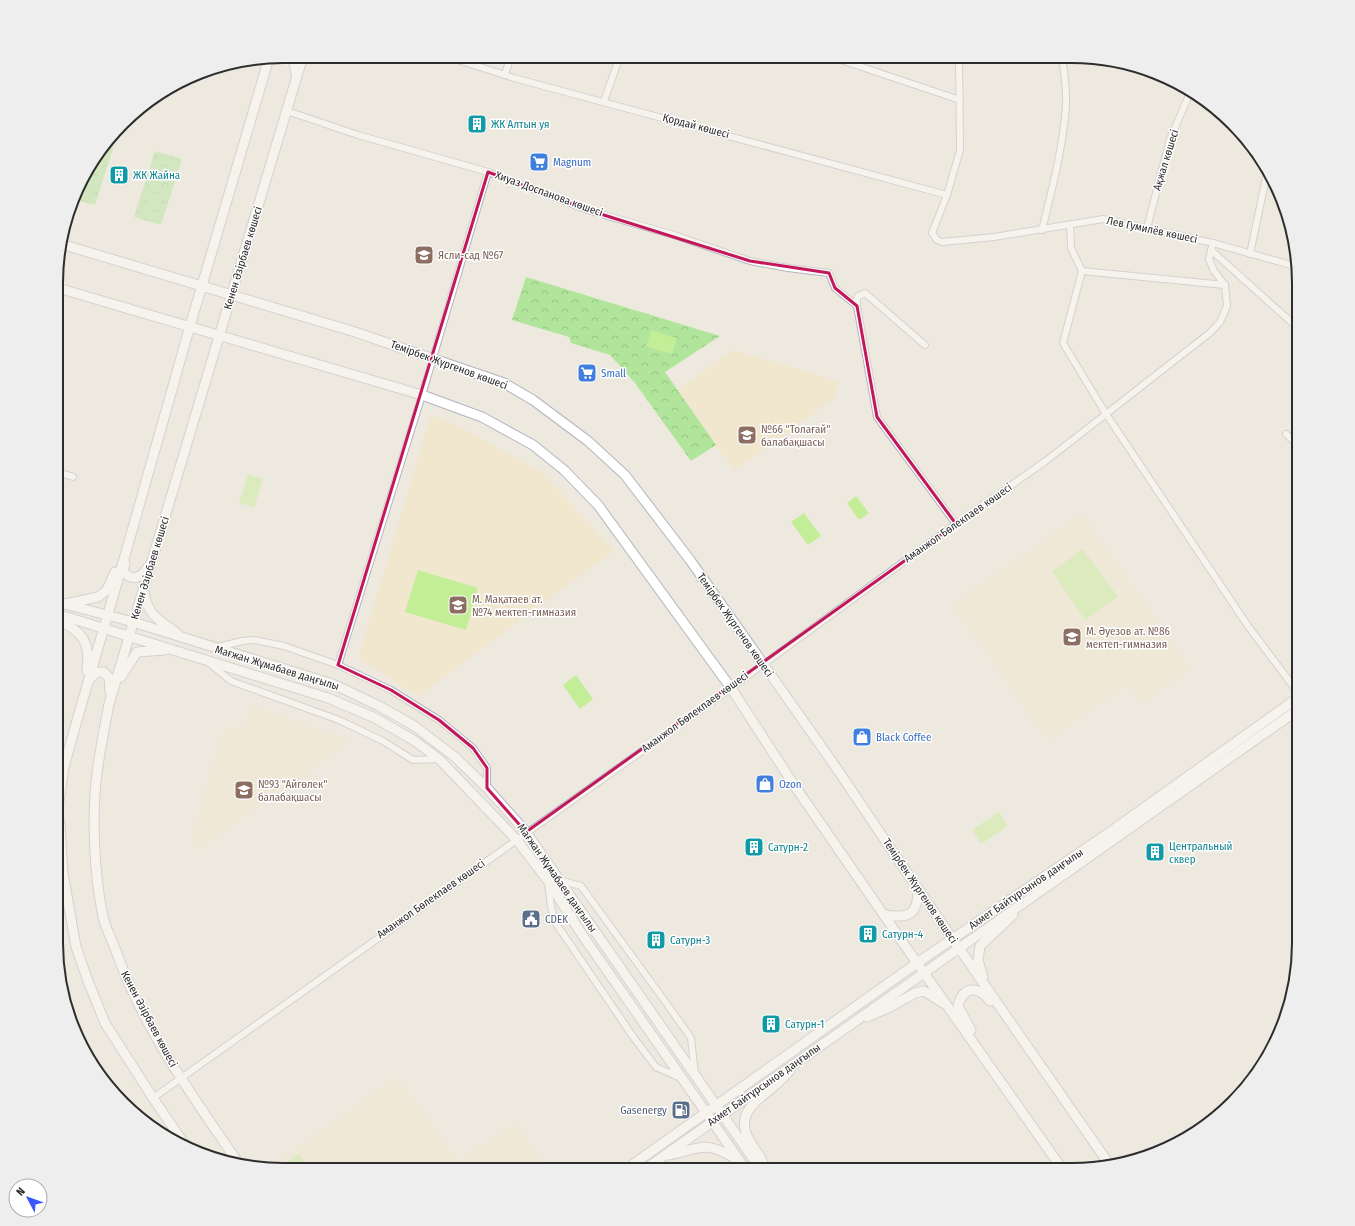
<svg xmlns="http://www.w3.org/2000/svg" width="1355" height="1226" viewBox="0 0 1355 1226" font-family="'Fira Sans Condensed',sans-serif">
<defs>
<pattern id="park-crowns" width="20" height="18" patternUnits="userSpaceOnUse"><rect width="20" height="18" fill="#b0e59b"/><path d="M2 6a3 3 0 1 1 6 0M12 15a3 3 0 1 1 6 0" fill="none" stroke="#98c586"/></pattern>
</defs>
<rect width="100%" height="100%" fill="#eee9df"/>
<!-- education -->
<g fill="#f0e7ce">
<path d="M733 350 839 381 835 398 734 471 678 390Z"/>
<path d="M431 415 461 427 543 473 614 551 419 696 358 658Z"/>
<path d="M1082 513 1191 669 1141 704 1128 685 1048 741 952 605Z"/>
<path d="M252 706 351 741 198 850 191 838 223 730 230 726 241 730Z"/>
<path d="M397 1077 458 1160 515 1123 549 1170H283L269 1167Z"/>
</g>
<!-- park -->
<g fill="url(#park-crowns)">
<path d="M113 138 116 139 95 205 76 200 86 170Z"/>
<path d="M155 151 182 159 161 225 134 217Z"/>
<path d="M526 277 720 336 665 372 716 445 691 461 635 383 610 355 571 343 569 337 512 320Z"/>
</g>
<!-- pitch -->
<g fill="#c3ed97">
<path d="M651 330 677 338 672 354 646 347Z"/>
<path d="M248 474 263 479 254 507 239 503Z"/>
<path d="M856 496 869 513 859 520 847 503Z"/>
<path d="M804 513 821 536 808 545 791 522Z"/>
<path d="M1083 549 1118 597 1085 620 1052 571Z"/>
<path d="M418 570 478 588 466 630 405 612Z"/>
<path d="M576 675 593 699 580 709 563 685Z"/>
<path d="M999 812 1008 826 981 844 972 830Z"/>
<path d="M299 1154 310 1170 277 1169Z"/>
</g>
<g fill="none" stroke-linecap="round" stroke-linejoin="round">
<defs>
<g id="street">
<path d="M445 56 514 78 947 195"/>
<path d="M829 56 960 100"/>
<path d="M959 56 960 150 947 195 932 233 937 240 942 242 994 237 1103 219 1213 243 1298 267"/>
<path d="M505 74 511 56"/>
<path d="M604 101 620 56"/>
<path d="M287 111 358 135 488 172 591 211 677 236 750 261 788 268 829 273 835 288 857 306"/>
<path d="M1070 226 1071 248 1082 271 1063 343 1106 414 1211 332 1220 322 1227 306 1225 285 1214 271 1209 259 1213 243"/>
<path d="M1147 228 1170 139 1190 93"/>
<path d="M1042 230C1052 189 1063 148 1066 106 1067 90 1064 73 1062 56"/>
<path d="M1211 250 1299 329"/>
<path d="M1250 254 1267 173"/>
<path d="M1082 271 1225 285"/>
<path d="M925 345 865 293 857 297V306L877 417 956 524"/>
<path d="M1286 434 1299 446"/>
<path d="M58 472 73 477"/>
<path d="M218 647 242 641 254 640 284 646 338 665 391 690 439 720 473 748 487 768V788"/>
<path d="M209 663 231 681 339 720 383 741 413 760 439 759"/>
<path d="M338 665 422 395 488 172"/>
<path d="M559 880 581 886 664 1000 691 1038 695 1074"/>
<path d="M548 882 551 907 555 922 634 1038 656 1067 681 1078"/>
<path d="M153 1098 731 688 928 544 1047 460 1106 414 1248 626 1299 694"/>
</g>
<g id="secondary">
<path d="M286 56C295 60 295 65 296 74"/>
<path d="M61 244 352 331 504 383 533 400 588 441 625 475 690 560 835 766 918 889 1109 1164"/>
<path d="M58 288 422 395 482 417 533 445 564 470 598 505 731 688 794 785 917 963 1063 1170"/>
<path d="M125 563 123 571C132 582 141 578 147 568"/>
<path d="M144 592C148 617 160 620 178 634"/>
<path d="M57 602 133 622 333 684 379 706 413 725 455 757 487 788 526 832 761 1170"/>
<path d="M65 604 98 597 107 590 115 572"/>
<path d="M57 614 328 698 375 718 415 741 439 759 516 839 548 881 583 936 746 1170"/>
<path d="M57 620C83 631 91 643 87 671"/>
<path d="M121 677 137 652 165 650"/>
<path d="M90 679 96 672H104L109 678 110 692"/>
<path d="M884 915C909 918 918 916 918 889"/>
<path d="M983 977 978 960 980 946 1013 915"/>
<path d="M867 1017 888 1008 915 993 924 991 943 1003"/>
<path d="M971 1030 958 1006C963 986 978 985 990 1001"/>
<path d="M187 1148 153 1098 105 1023 88 981 76 947 63 873 60 824 57 814 64 767 77 720 126 552 190 326 269 58"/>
<path d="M669 1155C701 1148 705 1140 736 1159"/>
<path d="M237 1161C191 1094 143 1028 116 951 112 940 106 929 103 917 94 873 91 811 98 766 101 745 105 725 109 704L303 56"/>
<path d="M765 1168C761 1155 751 1146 746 1133 736 1104 775 1092 790 1070"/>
<path d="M625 1170 917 963 1113 830 1299 697"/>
<path d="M644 1170 1299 709"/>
</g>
</defs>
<!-- street casing -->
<use href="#street" stroke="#b3b4c0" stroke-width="8"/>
<!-- secondary casing -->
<use href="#secondary" stroke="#b3b4c0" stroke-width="11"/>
<!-- street -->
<use href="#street" stroke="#fff" stroke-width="6"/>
<!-- secondary -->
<use href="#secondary" stroke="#fff" stroke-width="9"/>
</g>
<!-- marked area -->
<path d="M0 0H1355V1226H0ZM488 172 591 211 750 261 829 273 835 288 857 306 877 417 956 524 526 832 487 788V768L473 748 439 720 391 690 338 665Z" fill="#eee9df" fill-opacity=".55" fill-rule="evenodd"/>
<path fill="none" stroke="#c2185b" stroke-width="3" stroke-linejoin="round" d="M488 172 591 211 750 261 829 273 835 288 857 306 877 417 956 524 526 832 487 788V768L473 748 439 720 391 690 338 665Z"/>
<!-- icons -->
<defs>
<symbol id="building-square" viewBox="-11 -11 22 22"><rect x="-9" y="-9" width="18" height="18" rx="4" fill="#0f9aa8" stroke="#fff"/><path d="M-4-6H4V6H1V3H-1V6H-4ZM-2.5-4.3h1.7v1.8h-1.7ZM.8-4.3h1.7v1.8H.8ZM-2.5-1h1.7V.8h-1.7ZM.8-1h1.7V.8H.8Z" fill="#fff"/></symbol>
<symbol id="supermarket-square" viewBox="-11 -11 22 22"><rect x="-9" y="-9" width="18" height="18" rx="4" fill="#3f7fe0" stroke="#fff"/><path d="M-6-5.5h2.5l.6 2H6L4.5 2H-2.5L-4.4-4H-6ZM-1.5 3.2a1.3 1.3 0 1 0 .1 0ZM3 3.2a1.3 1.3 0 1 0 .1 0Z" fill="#fff"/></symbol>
<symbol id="school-square" viewBox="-11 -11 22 22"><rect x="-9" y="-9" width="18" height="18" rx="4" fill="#8d6e63" stroke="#fff"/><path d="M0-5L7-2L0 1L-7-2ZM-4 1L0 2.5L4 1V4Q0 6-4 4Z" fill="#fff"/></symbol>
<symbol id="shop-square" viewBox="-11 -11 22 22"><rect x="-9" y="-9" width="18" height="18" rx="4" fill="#3f7fe0" stroke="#fff"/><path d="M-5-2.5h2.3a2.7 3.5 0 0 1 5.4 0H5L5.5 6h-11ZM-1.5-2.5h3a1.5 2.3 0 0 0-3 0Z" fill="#fff"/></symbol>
<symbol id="civic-square" viewBox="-11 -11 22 22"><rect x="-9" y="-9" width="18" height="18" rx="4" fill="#5c6f8a" stroke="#fff"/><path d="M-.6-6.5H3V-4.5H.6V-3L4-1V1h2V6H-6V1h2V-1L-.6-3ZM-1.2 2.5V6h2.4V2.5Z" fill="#fff"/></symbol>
<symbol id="fuel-square" viewBox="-11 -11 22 22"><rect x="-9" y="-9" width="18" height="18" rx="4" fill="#5c6f8a" stroke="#fff"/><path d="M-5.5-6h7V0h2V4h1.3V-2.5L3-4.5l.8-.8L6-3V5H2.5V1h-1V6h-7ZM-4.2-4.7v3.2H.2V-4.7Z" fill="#fff"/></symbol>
</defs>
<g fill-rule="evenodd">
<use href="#building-square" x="466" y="113" width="22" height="22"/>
<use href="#supermarket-square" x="528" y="151" width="22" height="22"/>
<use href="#building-square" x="108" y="164" width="22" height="22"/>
<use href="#school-square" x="413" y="244" width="22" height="22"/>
<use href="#supermarket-square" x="576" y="362" width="22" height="22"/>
<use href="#school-square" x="736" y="424" width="22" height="22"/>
<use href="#school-square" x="447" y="594" width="22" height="22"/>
<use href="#school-square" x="1061" y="626" width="22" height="22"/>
<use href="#shop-square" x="851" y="726" width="22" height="22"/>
<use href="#shop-square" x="754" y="773" width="22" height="22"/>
<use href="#school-square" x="233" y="779" width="22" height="22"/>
<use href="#building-square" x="743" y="836" width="22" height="22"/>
<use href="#building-square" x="1144" y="841" width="22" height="22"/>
<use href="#civic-square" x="520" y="908" width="22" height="22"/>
<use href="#building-square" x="857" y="923" width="22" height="22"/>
<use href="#building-square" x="645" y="929" width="22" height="22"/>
<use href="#building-square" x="760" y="1013" width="22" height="22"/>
<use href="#fuel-square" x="670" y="1099" width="22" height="22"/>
</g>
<g text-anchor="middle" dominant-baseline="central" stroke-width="3" stroke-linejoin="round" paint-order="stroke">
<!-- culture labels -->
<g font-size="11" fill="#0d838f" stroke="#fff" text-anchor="start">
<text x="491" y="124">ЖК Алтын уя</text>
<text x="133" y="175">ЖК Жайна</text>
<text x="1169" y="846">Центральный<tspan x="1169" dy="13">сквер</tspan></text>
<text x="768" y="847">Сатурн-2</text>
<text x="882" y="934">Сатурн-4</text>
<text x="670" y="940">Сатурн-3</text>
<text x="785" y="1024">Сатурн-1</text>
</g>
<!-- street labels -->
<g font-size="11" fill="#2d2d2d" stroke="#fff">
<text transform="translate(696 126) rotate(15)">Қордай көшесі</text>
<text transform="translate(1166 160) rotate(-73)">Ақжал көшесі</text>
<text transform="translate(549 194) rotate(20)">Хиуаз Доспанова көшесі</text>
<text transform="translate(1152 230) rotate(12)">Лев Гумилёв көшесі</text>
<text transform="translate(243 258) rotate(-73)">Кенен Әзірбаев көшесі</text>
<text transform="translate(449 365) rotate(20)">Темірбек Жүргенов көшесі</text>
<text transform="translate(958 523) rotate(-35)">Аманжол Бөлекпаев көшесі</text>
<text transform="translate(150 568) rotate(-73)">Кенен Әзірбаев көшесі</text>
<text transform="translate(735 625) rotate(55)">Темірбек Жүргенов көшесі</text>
<text transform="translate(277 668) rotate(17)">Мағжан Жұмабаев даңғылы</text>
<text transform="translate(695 712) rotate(-36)">Аманжол Бөлекпаев көшесі</text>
<text transform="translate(557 878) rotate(55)">Мағжан Жұмабаев даңғылы</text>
<text transform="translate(1026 889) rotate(-34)">Ахмет Байтұрсынов даңғылы</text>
<text transform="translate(920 891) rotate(56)">Темірбек Жүргенов көшесі</text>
<text transform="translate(431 899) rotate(-35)">Аманжол Бөлекпаев көшесі</text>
<text transform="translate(149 1019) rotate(62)">Кенен Әзірбаев көшесі</text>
<text transform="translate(764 1085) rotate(-35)">Ахмет Байтұрсынов даңғылы</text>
</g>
<!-- shop labels -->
<g font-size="11" fill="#366cbe" stroke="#fff" text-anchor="start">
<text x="553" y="162">Magnum</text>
<text x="601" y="373">Small</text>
<text x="876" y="737">Black Coffee</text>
<text x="779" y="784">Ozon</text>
</g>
<!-- education labels -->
<g font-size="11" fill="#785e54" stroke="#fff" text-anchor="start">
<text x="438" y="255">Ясли-сад №67</text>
<text x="761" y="429">№66 "Толағай"<tspan x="761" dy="13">балабақшасы</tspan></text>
<text x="472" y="599">М. Мақатаев ат.<tspan x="472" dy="13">№74 мектеп-гимназия</tspan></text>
<text x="1086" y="631">М. Әуезов ат. №86<tspan x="1086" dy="13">мектеп-гимназия</tspan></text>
<text x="258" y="784">№93 "Айгөлек"<tspan x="258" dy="13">балабақшасы</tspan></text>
</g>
<!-- service labels -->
<g font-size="11" fill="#4e5e75" stroke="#fff" text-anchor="start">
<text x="545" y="919">CDEK</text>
<text x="667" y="1110" text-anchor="end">Gasenergy</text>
</g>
</g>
<!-- crop -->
<path d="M0 0H1355V1226H0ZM283 63H1072A220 220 0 0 1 1292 283V943A220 220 0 0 1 1072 1163H283A220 220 0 0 1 63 943V283A220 220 0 0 1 283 63Z" fill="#eee" fill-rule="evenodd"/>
<path fill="none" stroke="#2d2d2d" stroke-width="2" d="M283 63H1072A220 220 0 0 1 1292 283V943A220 220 0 0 1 1072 1163H283A220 220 0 0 1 63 943V283A220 220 0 0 1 283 63Z"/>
<!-- north arrow -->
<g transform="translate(28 1198) rotate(311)"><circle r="19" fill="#ffffff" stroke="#ababab"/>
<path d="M0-3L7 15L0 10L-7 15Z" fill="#3d55fd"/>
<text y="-6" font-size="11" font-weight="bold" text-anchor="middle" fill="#2d2d2d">N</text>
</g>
</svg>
